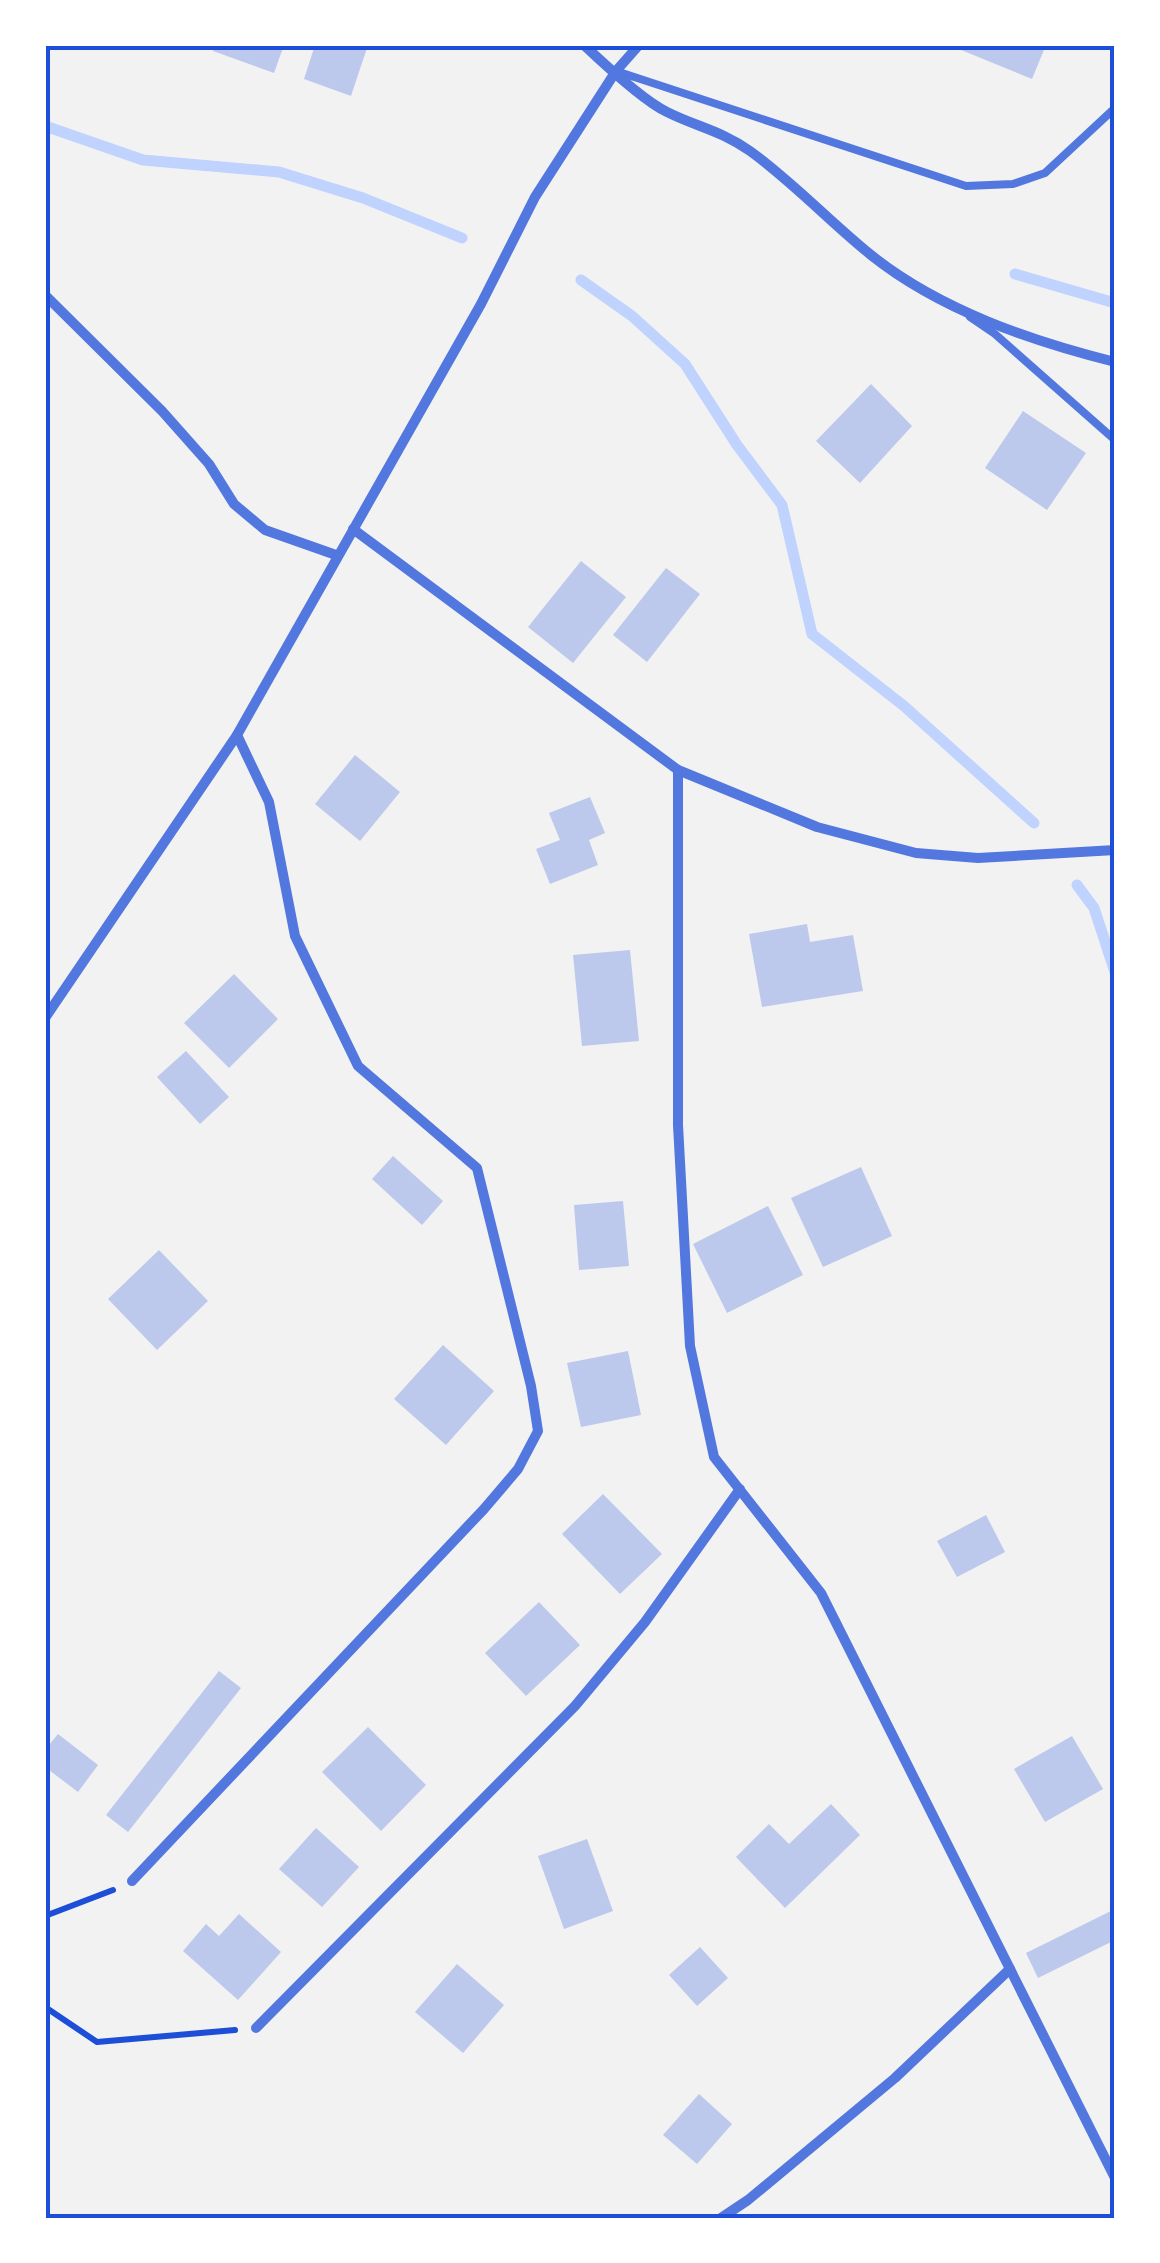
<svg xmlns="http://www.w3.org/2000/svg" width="1160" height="2263" viewBox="0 0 1160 2263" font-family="'Zilla Slab',serif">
<rect width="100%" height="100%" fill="#f2f2f2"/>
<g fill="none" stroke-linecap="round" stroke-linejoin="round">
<!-- stream -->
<g stroke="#bfd3fe" stroke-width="11">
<path d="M45 126 143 160 279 172 363 198 462 238"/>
<path d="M1015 274 1115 303"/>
<path d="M581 280 632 316 685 364 737 445 782 505 812 634 904 706 1034 823"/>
<path d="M1077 885 1094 908 1115 972"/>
</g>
</g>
<!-- building -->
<g fill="#bdc9ec">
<path d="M215 45H284L274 73 213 51Z"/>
<path d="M315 45H368L351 96 304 79Z"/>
<path d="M949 45H1046L1032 79Z"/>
<path d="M871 384 912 426 860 483 816 441Z"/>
<path d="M1023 411 1086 453 1047 510 985 468Z"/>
<path d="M581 561 626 597 573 663 528 627Z"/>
<path d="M666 568 700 594 647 662 613 635Z"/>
<path d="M355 755 400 792 360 841 315 804Z"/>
<path d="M590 797 605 833 589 840 598 865 550 884 536 849 560 840 549 813Z"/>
<path d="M807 924 810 942 853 935 863 991 762 1007 749 934Z"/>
<path d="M630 950 639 1041 582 1046 573 955Z"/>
<path d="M234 974 278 1019 229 1068 184 1023Z"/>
<path d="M186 1051 229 1097 200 1124 157 1077Z"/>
<path d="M393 1156 443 1201 422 1225 372 1179Z"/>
<path d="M861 1167 892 1236 823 1267 791 1198Z"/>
<path d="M623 1201 629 1266 579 1270 574 1205Z"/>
<path d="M768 1206 803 1275 727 1313 693 1244Z"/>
<path d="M159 1250 208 1301 157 1350 108 1299Z"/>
<path d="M443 1345 494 1391 446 1445 394 1399Z"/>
<path d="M628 1351 641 1415 581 1427 567 1363Z"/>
<path d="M603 1494 662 1554 620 1594 562 1534Z"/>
<path d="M986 1515 1005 1552 957 1577 937 1541Z"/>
<path d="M539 1602 580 1645 526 1696 485 1653Z"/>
<path d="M219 1671 241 1688 128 1832 106 1815Z"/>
<path d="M368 1727 426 1785 381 1831 322 1772Z"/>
<path d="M58 1734 98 1765 78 1792 45 1767V1750Z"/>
<path d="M1072 1736 1103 1789 1045 1822 1014 1769Z"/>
<path d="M831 1804 860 1835 785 1908 736 1857 769 1824 789 1844Z"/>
<path d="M316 1828 359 1867 322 1907 279 1869Z"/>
<path d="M587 1839 613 1911 564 1929 538 1856Z"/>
<path d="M1115 1909V1940L1038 1978 1026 1953Z"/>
<path d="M239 1914 281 1952 238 2000 183 1951 206 1924 219 1936Z"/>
<path d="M700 1947 728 1978 697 2006 669 1975Z"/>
<path d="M457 1964 504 2005 463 2053 415 2012Z"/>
<path d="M699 2094 732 2124 697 2164 663 2135Z"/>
</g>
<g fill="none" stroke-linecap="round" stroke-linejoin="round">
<!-- path -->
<g stroke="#1d4ed8" stroke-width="6">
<path d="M45 1916 113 1890"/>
<path d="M45 2007 97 2042 235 2030"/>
</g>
<!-- service -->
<g stroke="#5277de" stroke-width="8">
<path d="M616 71 966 186 1013 184 1045 173 1115 108"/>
<path d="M970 317 995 334 1115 440"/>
</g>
<!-- minor -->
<g stroke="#5277de" stroke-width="10">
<path d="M584 45C603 63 644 101 667 112 697 127 720 130 750 151 793 182 830 222 871 255 940 310 1031 341 1115 362"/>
<path d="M45 295 162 411 209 464 234 504 265 530 336 555"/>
<path d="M353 529 678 770 817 827 916 853 978 858 1115 850"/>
<path d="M678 770V1125L690 1346 714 1457 821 1593 1115 2178"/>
<path d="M45 1018 237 735 481 304 535 197 616 71 639 45"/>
<path d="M132 1881 484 1509 518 1469 538 1431 531 1386 477 1168 358 1066 295 936 269 802 237 735"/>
<path d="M256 2028 575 1706 645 1622 740 1489"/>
<path d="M721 2218 748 2200 895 2078 1010 1969"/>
</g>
</g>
<!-- border -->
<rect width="1160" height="2263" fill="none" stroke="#ffffff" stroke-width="95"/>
<rect x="48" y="48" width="1064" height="2168" fill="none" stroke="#1d4ed8" stroke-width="4"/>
</svg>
